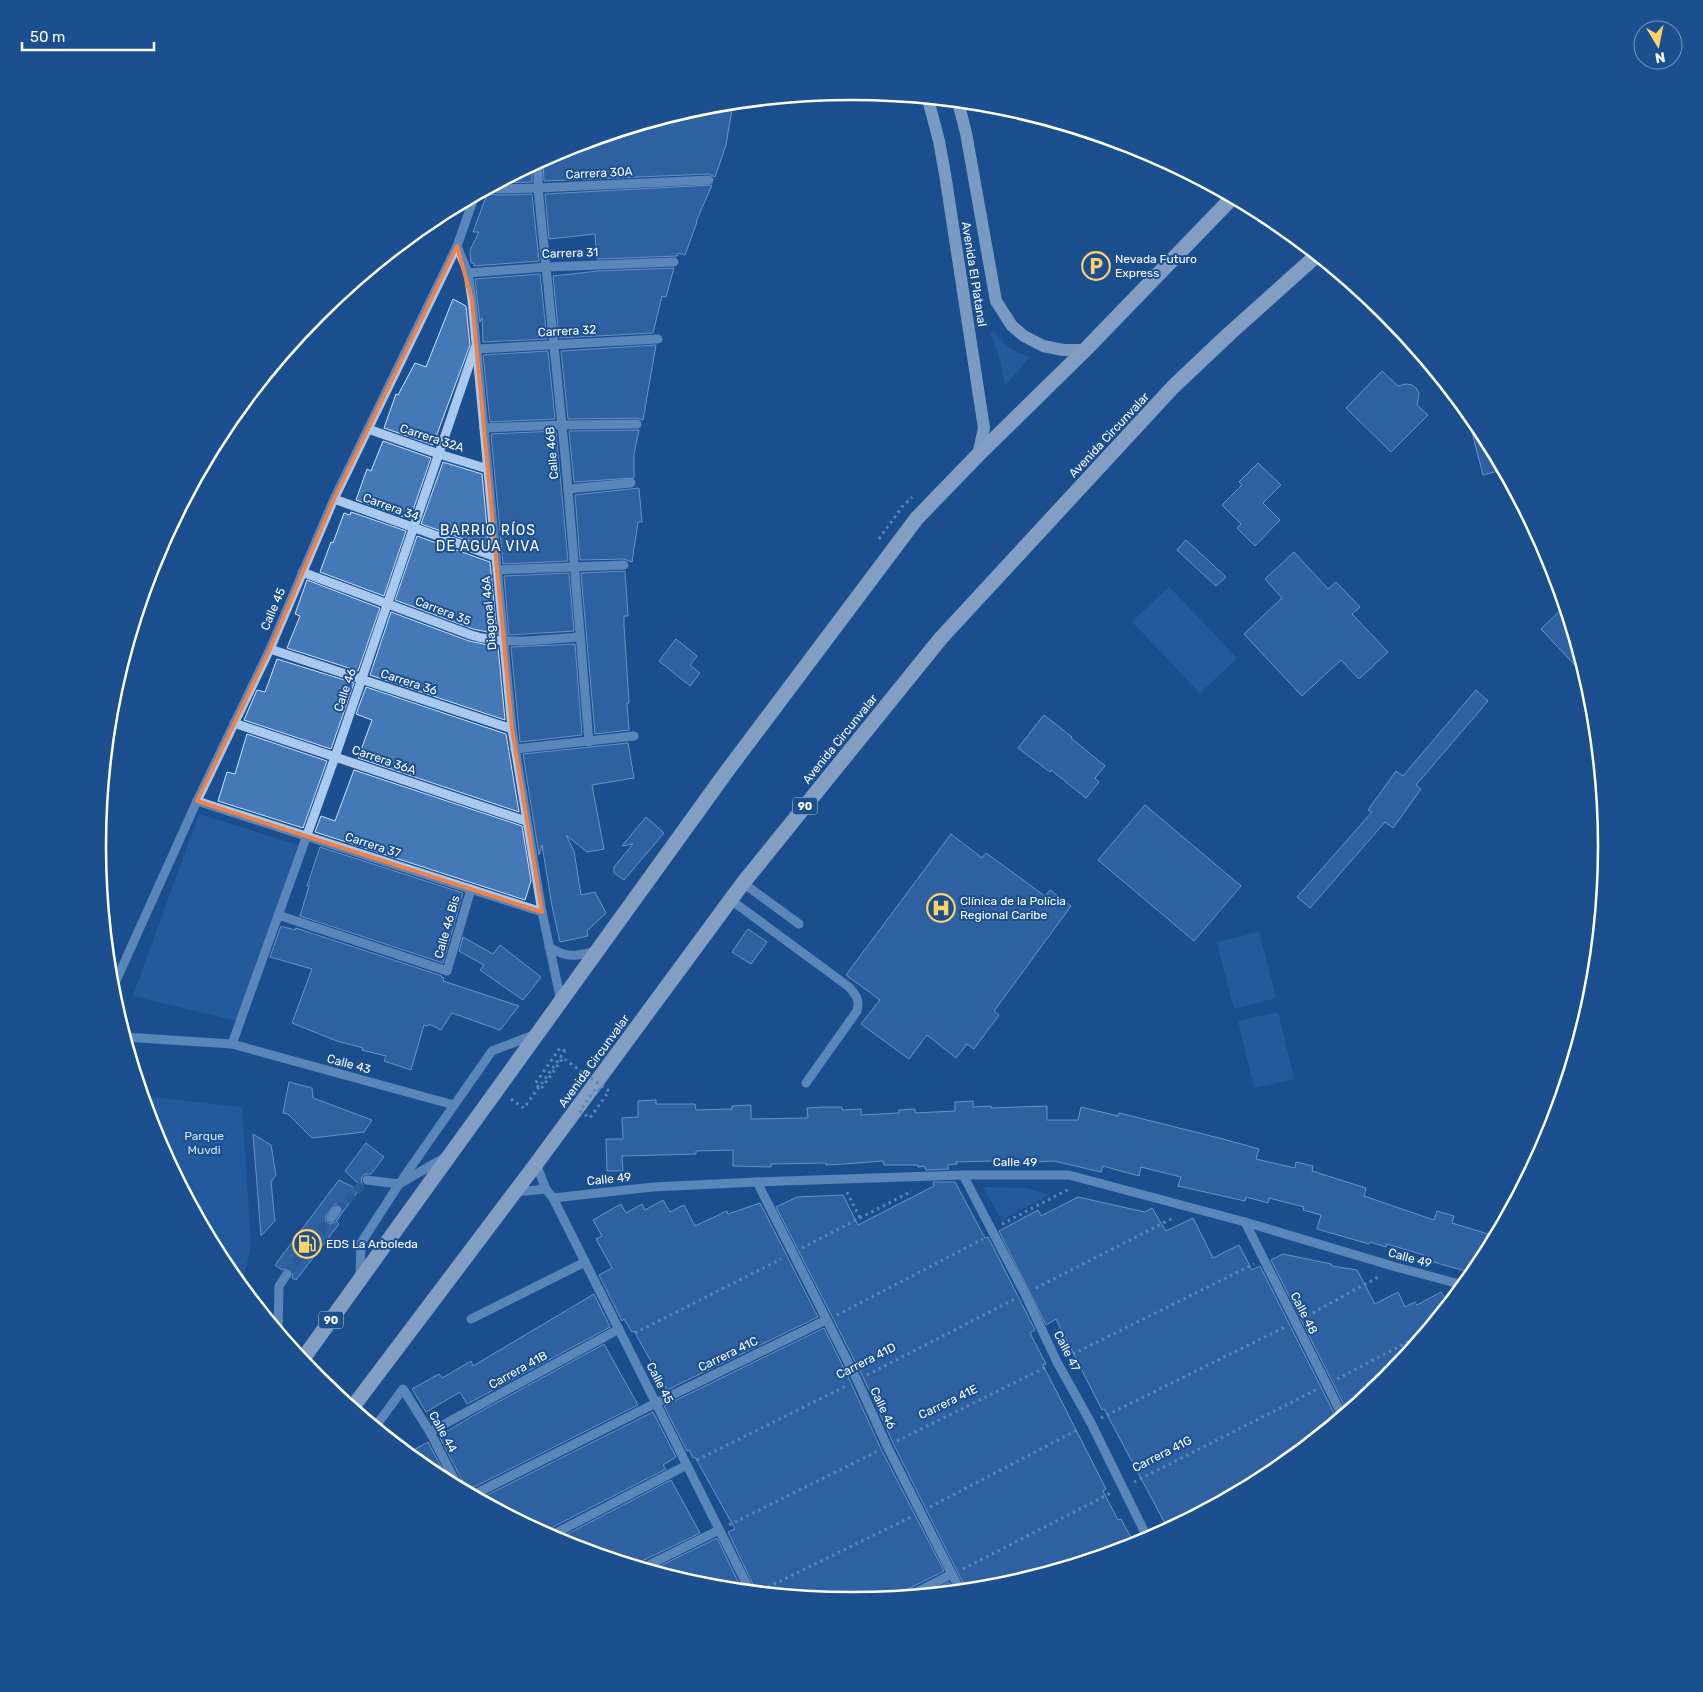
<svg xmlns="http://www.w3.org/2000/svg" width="1703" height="1692" viewBox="0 0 1703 1692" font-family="Rubik,sans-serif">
<rect width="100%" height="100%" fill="#1b4f8f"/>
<!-- green -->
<g fill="#2e69ad">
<path d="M995 332C1003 346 1015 352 1030 357L1005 385 999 356 990 333Z"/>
<path d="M1169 587 1237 658 1200 693 1132 622Z"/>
<path d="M199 814 298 845 237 1021 133 996Z"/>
<path d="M1259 932 1276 998 1234 1009 1217 942Z"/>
<path d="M1278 1012 1294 1079 1254 1088 1238 1021Z"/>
<path d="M143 1096 242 1107 251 1243 242 1287 224 1265 154 1135Z"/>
<path d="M983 1187 1026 1188 1049 1195 1002 1220Z"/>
</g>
<!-- building -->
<g fill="#4478b7" stroke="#cfe3fa" fill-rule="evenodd">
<path d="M732 109 726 145 715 177 709 174 544 181 543 159 563 149 688 111Z"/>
<path d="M532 165V182L499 183 524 169Z"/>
<path d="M712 185 696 222H697L685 255 678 253 677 256 597 259 595 234 549 239 545 194Z"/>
<path d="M487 194 502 195 532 194 539 261 474 266V263H471L470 250 479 232H473Z"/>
<path d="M674 268 666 297 662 296 653 333 559 338 553 276 598 271Z"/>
<path d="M540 274 547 339 483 342 482 318 480 322 475 279Z"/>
<path d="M453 299 466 306 470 345 433 445 384 428 396 394 398 395 415 363 426 367Z"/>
<path d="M656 345 643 420 637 418 568 419 561 351Z"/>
<path d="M548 351 555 419 490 422 483 355Z"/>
<path d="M1382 371 1398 386 1406 384 1412 385 1416 388 1419 393 1417 405 1428 415 1391 452 1346 408Z"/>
<path d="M1468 417H1471L1479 427 1502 470 1483 475Z"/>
<path d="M639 430 634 454V478L574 482 569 431Z"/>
<path d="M556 431 568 561 503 564 491 434Z"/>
<path d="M383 441 431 458 410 519 356 500 367 469 371 471Z"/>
<path d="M443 462 482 474 489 548 421 524Z"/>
<path d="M1258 463 1281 485 1263 503 1280 520 1255 546 1237 528 1241 524 1222 505 1242 485 1239 482Z"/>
<path d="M639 488 642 522H638L632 562 624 559 580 560 575 495Z"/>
<path d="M351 512 406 531 384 596 320 572 331 542 333 543 344 513 350 515Z"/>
<path d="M417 536 490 562 497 634 473 629 395 600Z"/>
<path d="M1186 540 1226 577 1216 586 1177 550Z"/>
<path d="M1294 552 1328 589 1336 582 1360 607 1352 614 1388 652 1359 679 1341 660 1302 696 1244 634 1282 598 1265 579Z"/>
<path d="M625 571 628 616H624V625L629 703H627L629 730 595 734 581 573Z"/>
<path d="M569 573 574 631 509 635 504 576Z"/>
<path d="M307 580 380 608 358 671 287 648 300 616 295 614Z"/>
<path d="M1564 607 1569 623 1584 675 1541 629Z"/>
<path d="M391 612 469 641 498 647 505 720 370 675Z"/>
<path d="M676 639 697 656 690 665 700 673 690 686 659 661Z"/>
<path d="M575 644 582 735 520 742 511 647Z"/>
<path d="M277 659 354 683 331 749 244 720 257 690 265 692Z"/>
<path d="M366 687 506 734 519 812 358 758 372 720 356 714Z"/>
<path d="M1476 690 1488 701 1416 785 1421 789 1393 828 1385 822 1310 908 1297 897 1372 812 1368 810 1396 771 1403 776Z"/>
<path d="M1044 715 1072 737 1071 738 1105 766 1095 778 1099 782 1086 798 1051 770 1050 772 1018 748Z"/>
<path d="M247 734 327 761 303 828 218 801 227 772 235 774Z"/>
<path d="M628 743 634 778 592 785 604 849 587 852 566 835 574 851 581 895 595 892 606 913 587 931 588 936 560 942 552 906 542 845 539 855 523 754Z"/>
<path d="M354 770 522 826 531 881 525 900 315 832 321 816 335 821Z"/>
<path d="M1145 805 1241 886 1194 941 1098 860Z"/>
<path d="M646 817 664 833 624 880 614 873V867L633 844 622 846Z"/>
<path d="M951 834 982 858 986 853 1045 896 1050 890 1071 906 994 1011 999 1015 974 1049 967 1044 956 1058 927 1035 909 1059 861 1024 880 1000 846 975Z"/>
<path d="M320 847 463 893 443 963 300 916 309 886H307Z"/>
<path d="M281 926 295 930 296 928 442 976 441 977 444 978 443 981 519 1006 500 1030 452 1013 441 1030 429 1024 428 1026 424 1025 411 1070 384 1061 386 1056 362 1050 363 1048 337 1041 292 1023 312 969 270 957Z"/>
<path d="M748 929 767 942 751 964 732 952Z"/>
<path d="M463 937 493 954 500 945 541 977 523 1000 480 970 484 965 459 951Z"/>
<path d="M289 1082 312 1088 313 1098 372 1120 364 1132 312 1138 288 1114 283 1113Z"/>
<path d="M656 1100V1104H695L696 1110 732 1109V1106L751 1105V1119L808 1118 807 1108 823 1107H842V1110L861 1109V1115L899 1113V1110L915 1109V1113L955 1111V1102L973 1101V1107L991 1106V1108L1047 1106V1120H1078L1081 1107 1118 1116 1119 1113 1223 1139 1259 1149 1256 1159 1295 1168 1296 1162 1313 1166 1312 1171 1366 1188 1364 1196 1434 1220 1437 1211 1454 1216 1452 1223 1488 1234 1487 1238 1493 1239 1479 1266 1473 1273 1440 1264 1423 1258 1424 1255 1387 1244 1386 1247 1370 1242 1369 1244 1317 1229 1321 1215 1303 1210 1304 1207 1269 1198 1268 1203 1246 1197 1245 1201 1178 1186 1181 1177 1141 1167 1139 1176 1103 1166 1101 1172 1054 1161 1011 1163H993V1161L956 1162 957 1164 947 1165 949 1169 926 1170 924 1166 918 1167V1165H884L883 1161 844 1164 826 1165V1163L771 1164V1167L733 1166V1150L696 1151V1154L622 1156 623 1171H607L606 1139H623L622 1118 638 1117V1101Z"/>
<path d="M253 1134 271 1145 276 1175 271 1182 275 1221 261 1236Z"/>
<path d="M366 1143 384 1157 371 1174H365L362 1177 361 1182 363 1185 362 1187 345 1171Z"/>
<path d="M339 1180 359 1190 336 1221 339 1224 296 1280 292 1278 293 1274 291 1269 287 1268 282 1270 275 1265ZM335 1204 341 1205 343 1211 336 1222 330 1224 326 1221 325 1217Z"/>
<path d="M933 1182H955L985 1238 988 1237 1035 1330 1030 1333 1046 1364 1043 1365 1106 1489 1103 1491 1118 1520 1121 1519 1135 1545 998 1586 966 1589 893 1443 863 1377 776 1207 797 1197 843 1195 858 1225 934 1186Z"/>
<path d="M1078 1197 1145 1212 1152 1208 1166 1231 1193 1218 1213 1258 1239 1245 1252 1270 1260 1266 1337 1419 1270 1474 1168 1529 1104 1409 1102 1410 1056 1319 1046 1325 999 1231 1038 1210 1041 1216Z"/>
<path d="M663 1200 670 1212 684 1205 695 1226 727 1211 728 1214 760 1203 818 1317 667 1390 634 1331 632 1332 624 1319 622 1321 599 1275 612 1268 596 1239 602 1236 593 1220 621 1204 626 1213 642 1204 645 1210Z"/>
<path d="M1283 1254 1331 1264 1332 1266 1357 1270 1375 1304 1398 1292 1405 1307 1415 1302 1417 1305 1441 1292 1448 1304 1385 1380 1347 1411 1271 1260Z"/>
<path d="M594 1294 610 1327 467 1404 460 1392 426 1412 412 1389 439 1374 442 1378 471 1361 473 1366Z"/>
<path d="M824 1328 851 1383 881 1449 944 1571 908 1589 905 1595 851 1601 756 1591 728 1532 735 1529 695 1457 693 1458 689 1450 687 1451 664 1406Z"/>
<path d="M604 1344 638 1405 470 1489 467 1492 463 1490 464 1484 439 1436 474 1415Z"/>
<path d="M653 1412 676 1457 663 1465 666 1469 547 1530 544 1534 479 1499Z"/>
<path d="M428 1442 449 1482 432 1473 408 1453Z"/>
<path d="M671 1480 700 1533 640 1562 637 1566 562 1543 556 1540Z"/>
<path d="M717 1538 742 1590 704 1586 652 1570Z"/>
<path d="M949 1582 953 1591 928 1593Z"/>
</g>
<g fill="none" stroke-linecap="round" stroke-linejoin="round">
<!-- minor-tunnel -->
<g stroke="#3d69a0" stroke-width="9" stroke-dasharray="9 4.5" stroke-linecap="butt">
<path d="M337 1210 367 1180"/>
<path d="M287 1274 331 1218"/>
</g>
<!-- path -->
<g stroke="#a9c9ee" stroke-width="3" stroke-dasharray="2.5 4" stroke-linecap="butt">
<path d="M879 539 902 507 912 497"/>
<path d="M511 1099 524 1108 565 1051"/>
<path d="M847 1192 860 1218"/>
<path d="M1002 1224 1069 1189"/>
<path d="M802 1248 912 1191"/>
<path d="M1036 1288 1175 1217"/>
<path d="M837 1315 983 1239"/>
<path d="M1307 1316 1380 1276"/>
<path d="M635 1333 781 1259"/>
<path d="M1067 1357 1254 1264"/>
<path d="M867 1375 1015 1299"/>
<path d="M1337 1379 1423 1334"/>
<path d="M1101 1418 1285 1327"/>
<path d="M897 1441 1046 1367"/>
<path d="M697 1460 846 1386"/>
<path d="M1134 1482 1316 1390"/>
<path d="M930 1507 1079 1429"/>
<path d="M729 1525 878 1451"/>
<path d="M963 1569 1113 1492"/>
<path d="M762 1590 911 1517"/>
</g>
<!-- minor -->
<g stroke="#a9c9ee" stroke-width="9">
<path d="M538 162V188L566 465 589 742"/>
<path d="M489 188 502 189 538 188 709 180"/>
<path d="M457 246 468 273 472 300 512 729 542 912 561 1001"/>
<path d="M468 273 547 267 674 262"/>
<path d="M477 349 658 339"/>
<path d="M484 428 562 425 637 424"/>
<path d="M368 429 439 454 488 469"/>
<path d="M568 489 631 483"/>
<path d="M334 499 496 557"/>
<path d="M497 570 624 565"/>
<path d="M302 572 471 635C506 646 544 639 580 637"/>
<path d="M270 649 512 729"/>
<path d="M234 723 526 821"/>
<path d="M515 749 634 736"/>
<path d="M104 768 107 755V745"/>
<path d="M197 801 542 912"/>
<path d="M743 883 799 924"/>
<path d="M102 900 115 983 116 1010"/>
<path d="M731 900 849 987C856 995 860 1000 857 1011L806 1083"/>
<path d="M278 915 447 971 471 889"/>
<path d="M549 947C568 959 576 956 596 951"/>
<path d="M115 983 197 801 270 649 334 499 457 246 475 195"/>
<path d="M124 1037 232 1044 454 1105"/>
<path d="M232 1044 335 757 475 348"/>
<path d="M536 1164 546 1189 553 1198 750 1591"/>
<path d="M963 1175 1025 1294 1057 1362 1091 1423 1148 1539"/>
<path d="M367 1180 399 1184 444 1158"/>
<path d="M757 1182 857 1380 887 1446 960 1590"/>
<path d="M515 1192 546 1189"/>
<path d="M553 1198 653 1187 757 1182 963 1175H1069L1245 1222 1396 1267 1463 1285"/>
<path d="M331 1218 337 1210"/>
<path d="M1245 1222 1342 1415"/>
<path d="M360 1277 361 1243 399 1184 492 1051 536 1034"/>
<path d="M471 1319 585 1262"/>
<path d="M278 1331 279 1286 287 1274"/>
<path d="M375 1427 403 1389 430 1432 458 1487"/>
<path d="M430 1432 619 1329"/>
<path d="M473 1495 656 1403 826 1320"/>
<path d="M550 1536 687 1465"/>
<path d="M643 1568 719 1530"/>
<path d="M911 1595 952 1574"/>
</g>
<!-- major -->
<g stroke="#f0f6ff" stroke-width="12">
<path d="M928 99 939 141 945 174 984 428 978 455"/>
<path d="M958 102 966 133 996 301 1012 326 1024 336 1043 346 1063 350H1085"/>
</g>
<!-- highway -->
<g stroke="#fff" stroke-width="15">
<path d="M302 1360 727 771 917 518 978 455 1085 350 1232 198"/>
<path d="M352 1408 536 1164 743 883 941 638 1173 387 1229 334 1316 256"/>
</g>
<!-- path-bridge -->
<path stroke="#a9c9ee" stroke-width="3" stroke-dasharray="2.5 4" stroke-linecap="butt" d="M565 1051 560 1048 535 1084 541 1089 563 1058 609 1091 590 1118 580 1111 596 1088 603 1093"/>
</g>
<!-- marked area -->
<path d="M0 0H1703V1692H0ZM457 246 472 300 512 729 542 912 197 801 270 649 334 499Z" fill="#1b4f8f" fill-opacity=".55" fill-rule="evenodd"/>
<path fill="none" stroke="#ee8249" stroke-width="4" stroke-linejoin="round" d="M457 246 472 300 512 729 542 912 197 801 270 649 334 499Z"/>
<!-- icons -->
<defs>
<symbol id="parking-ring" viewBox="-11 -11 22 22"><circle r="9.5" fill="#1b4f8f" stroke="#ffd166" stroke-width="1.5"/><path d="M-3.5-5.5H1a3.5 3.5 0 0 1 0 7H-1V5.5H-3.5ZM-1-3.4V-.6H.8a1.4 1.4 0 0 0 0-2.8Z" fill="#ffd166"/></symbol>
<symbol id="hospital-ring" viewBox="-11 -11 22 22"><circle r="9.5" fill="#1b4f8f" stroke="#ffd166" stroke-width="1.5"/><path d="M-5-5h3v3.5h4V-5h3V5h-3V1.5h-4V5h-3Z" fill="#ffd166"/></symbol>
<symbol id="fuel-ring" viewBox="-11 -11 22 22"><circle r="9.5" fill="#1b4f8f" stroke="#ffd166" stroke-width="1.5"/><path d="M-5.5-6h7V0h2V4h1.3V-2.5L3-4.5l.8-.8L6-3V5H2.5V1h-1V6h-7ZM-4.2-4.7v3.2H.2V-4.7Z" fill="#ffd166"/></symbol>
</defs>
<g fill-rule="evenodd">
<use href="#parking-ring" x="1080" y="250" width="32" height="32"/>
<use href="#hospital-ring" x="925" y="892" width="32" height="32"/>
<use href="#fuel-ring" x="291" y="1228" width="32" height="32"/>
</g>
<g text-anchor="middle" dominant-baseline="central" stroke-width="4" stroke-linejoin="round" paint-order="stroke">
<!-- shield labels -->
<g fill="#1b4f8f" stroke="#bbcadd" stroke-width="1">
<rect x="792.5" y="797.5" width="25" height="17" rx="4"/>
<rect x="318.5" y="1311.5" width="25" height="17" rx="4"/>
</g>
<g font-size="11" font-weight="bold" fill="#fff">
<text x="805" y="806">90</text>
<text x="331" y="1320">90</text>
</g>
<!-- street labels -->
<g font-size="12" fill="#fff" stroke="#1b4f8f">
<text transform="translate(599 173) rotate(-3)">Carrera 30A</text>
<text transform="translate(570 253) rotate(-2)">Carrera 31</text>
<text transform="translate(974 274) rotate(81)">Avenida El Platanal</text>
<text transform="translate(567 331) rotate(-3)">Carrera 32</text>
<text transform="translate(1109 435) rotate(-47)">Avenida Circunvalar</text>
<text transform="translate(432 438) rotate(18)">Carrera 32A</text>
<text transform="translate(552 453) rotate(-95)">Calle 46B</text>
<text transform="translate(391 507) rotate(20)">Carrera 34</text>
<text transform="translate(273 609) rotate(-67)">Calle 45</text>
<text transform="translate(443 611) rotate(21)">Carrera 35</text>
<text transform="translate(489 613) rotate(-95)">Diagonal 46A</text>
<text transform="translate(409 682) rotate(18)">Carrera 36</text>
<text transform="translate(345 690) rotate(-71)">Calle 46</text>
<text transform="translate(840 739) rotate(-51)">Avenida Circunvalar</text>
<text transform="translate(384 760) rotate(19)">Carrera 36A</text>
<text transform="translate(373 845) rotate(18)">Carrera 37</text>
<text transform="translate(447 927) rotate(-74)">Calle 46 Bis</text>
<text transform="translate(594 1061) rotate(-54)">Avenida Circunvalar</text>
<text transform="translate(349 1064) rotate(15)">Calle 43</text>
<text x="1015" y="1162">Calle 49</text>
<text transform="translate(609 1179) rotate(-6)">Calle 49</text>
<text transform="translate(1410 1258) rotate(15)">Calle 49</text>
<text transform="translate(1304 1313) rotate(63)">Calle 48</text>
<text transform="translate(1067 1351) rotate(63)">Calle 47</text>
<text transform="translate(728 1354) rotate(-26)">Carrera 41C</text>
<text transform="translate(866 1361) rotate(-27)">Carrera 41D</text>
<text transform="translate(518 1370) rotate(-29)">Carrera 41B</text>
<text transform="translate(660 1383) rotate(63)">Calle 45</text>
<text transform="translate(948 1402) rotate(-26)">Carrera 41E</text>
<text transform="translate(883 1408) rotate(65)">Calle 46</text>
<text transform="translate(443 1432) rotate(61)">Calle 44</text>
<text transform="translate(1162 1454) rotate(-27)">Carrera 41G</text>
</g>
<!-- poi labels -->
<g font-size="12" fill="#fff" stroke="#1b4f8f" text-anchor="start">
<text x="1115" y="259">Nevada Futuro<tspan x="1115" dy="14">Express</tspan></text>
<text x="960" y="901">Clínica de la Polícia<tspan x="960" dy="14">Regional Caribe</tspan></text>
<text x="326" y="1244">EDS La Arboleda</text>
</g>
<!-- park labels -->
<g font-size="12" fill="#cfe3fa" stroke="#1b4f8f">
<text x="204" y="1136">Parque<tspan x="204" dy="14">Muvdi</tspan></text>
</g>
<!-- neighbourhood labels -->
<g font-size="14" letter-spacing="1" fill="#fff" stroke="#1b4f8f">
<text x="488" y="530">BARRIO RÍOS<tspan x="488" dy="16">DE AGUA VIVA</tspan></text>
</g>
</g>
<!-- crop -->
<path d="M0 0H1703V1692H0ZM106 846a746 746 0 1 1 1492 0a746 746 0 1 1-1492 0Z" fill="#1b4f8f" fill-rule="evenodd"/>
<path fill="none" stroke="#fff" stroke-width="2.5" d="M106 846a746 746 0 1 1 1492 0a746 746 0 1 1-1492 0Z"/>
<!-- north arrow -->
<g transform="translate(1658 45) rotate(170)"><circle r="24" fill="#1b4f8f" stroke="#7695bc"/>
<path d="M0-4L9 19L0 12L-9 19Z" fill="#ffd166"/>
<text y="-8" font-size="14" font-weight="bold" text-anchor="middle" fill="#ffffff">N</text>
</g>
<!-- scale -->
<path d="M22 42v8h132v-8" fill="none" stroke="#ffffff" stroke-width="2.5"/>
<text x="30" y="42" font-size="15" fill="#ffffff" stroke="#1b4f8f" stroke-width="4" paint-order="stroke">50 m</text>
</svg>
